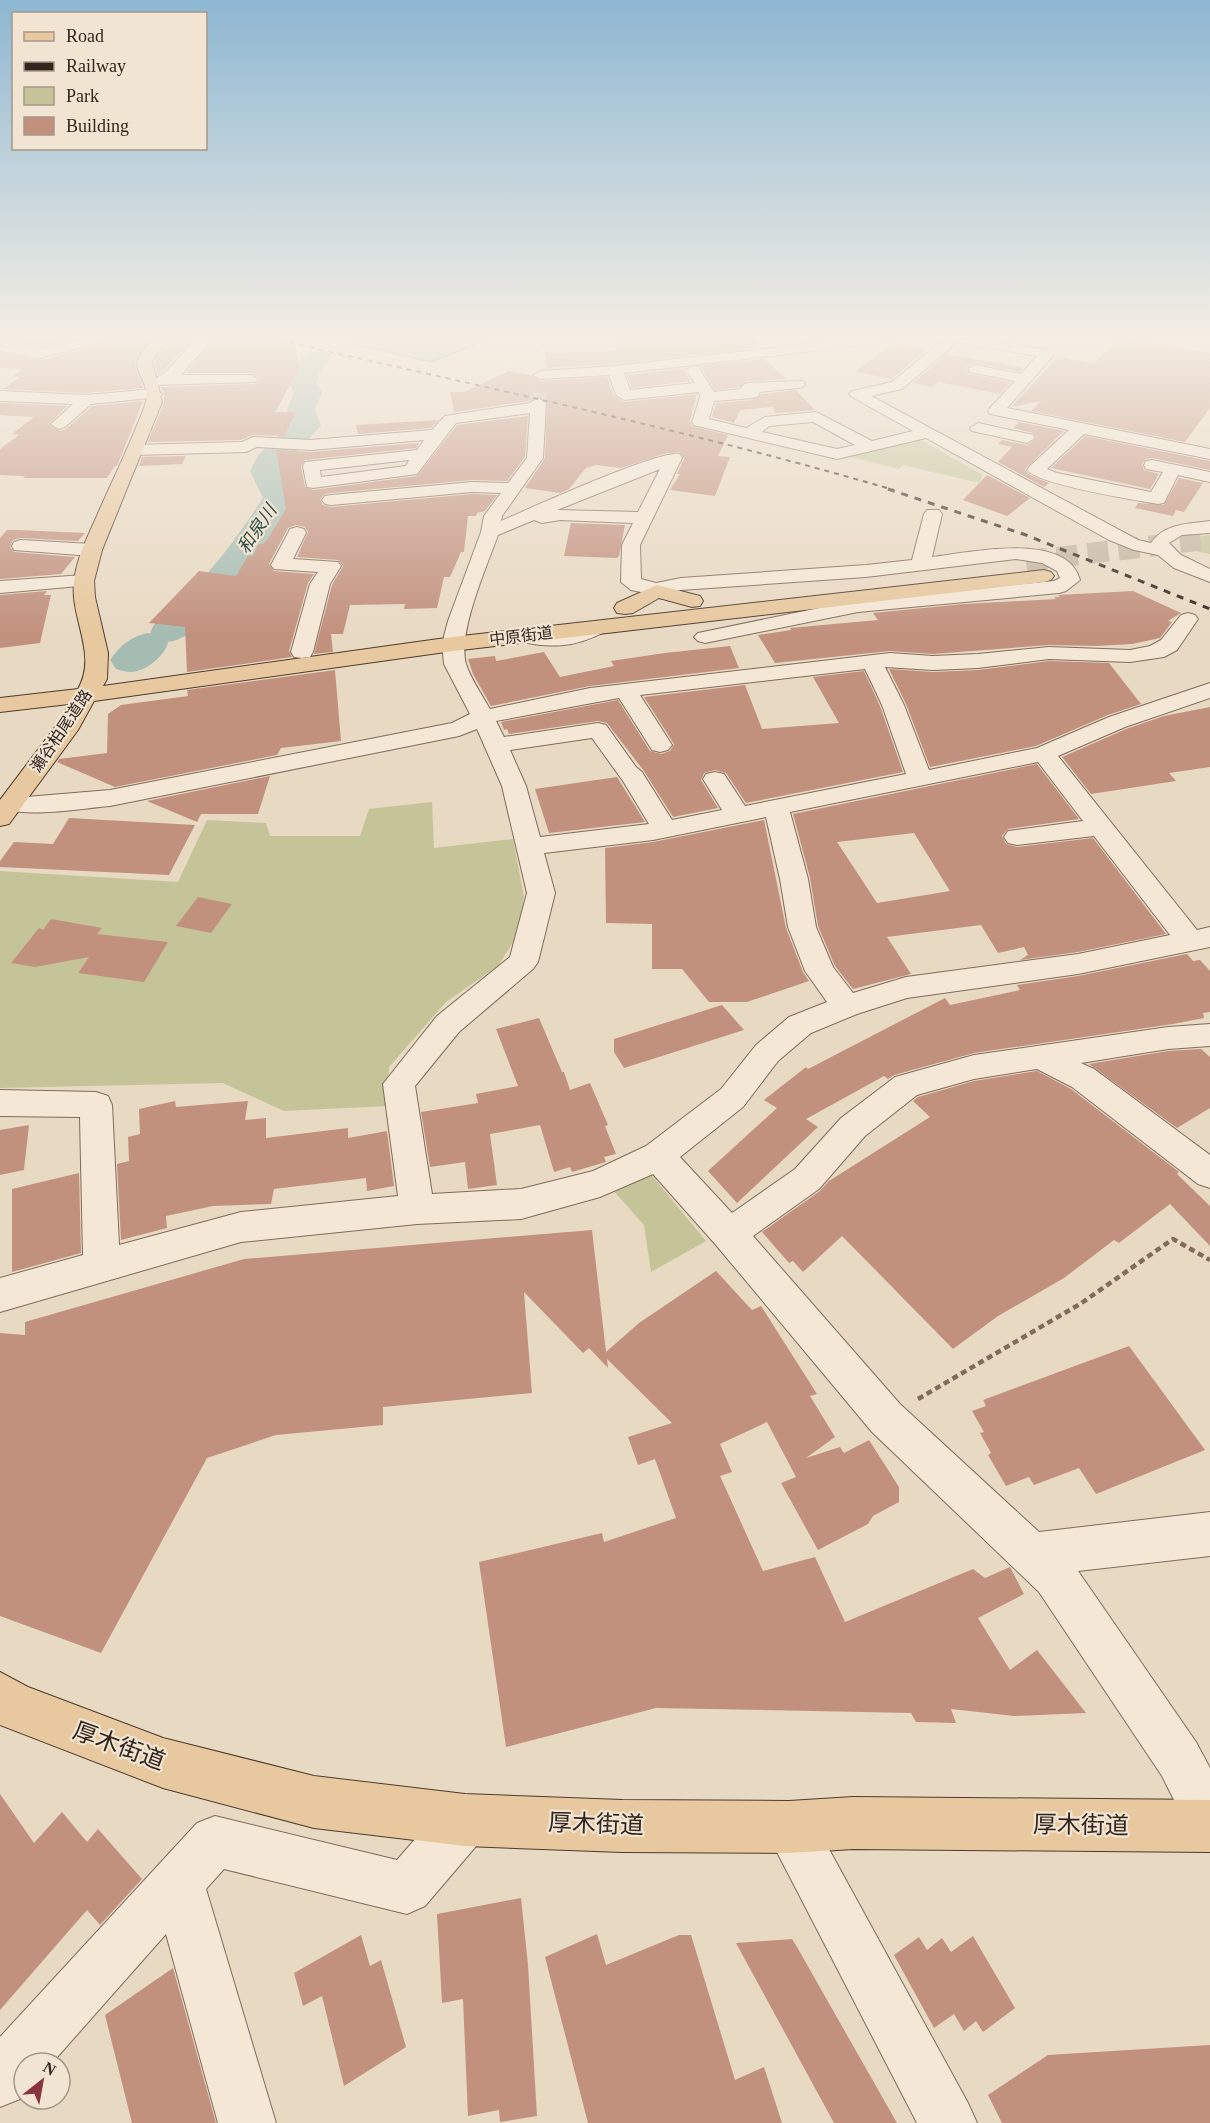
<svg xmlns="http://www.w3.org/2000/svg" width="1210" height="2123" viewBox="0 0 1210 2123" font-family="'Times New Roman','Noto Sans JP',serif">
<rect width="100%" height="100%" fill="#e8d9c3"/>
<!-- green -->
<g fill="#c5c499">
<path d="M915 440 923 441 983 475 979 483 903 465 899 469 842 455Z"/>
<path d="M1210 535V554L1196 551 1186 545 1189 538Z"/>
<path d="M432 802 434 848 513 839 524 897 516 937 498 966 446 1002 389 1067 388 1106 284 1111 223 1083 0 1088V871L178 882 207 820 266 823 270 836H360L369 809Z"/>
<path d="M649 1172 706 1241 651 1272 644 1225 611 1188Z"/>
</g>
<!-- water -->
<path fill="#a5bcb2" stroke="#6d897e" stroke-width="1.5" d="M361 338H492L431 362 353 344Z"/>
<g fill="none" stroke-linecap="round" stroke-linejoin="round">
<!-- river -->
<path fill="#a5bcb2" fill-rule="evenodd" d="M319 350 328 352 332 358 321 370 316 382 322 392 315 410 321 426 284 465 282 471 295 498C273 534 211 638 168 642 166 655 145 672 131 672 126 672 120 670 116 669L110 660C120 646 133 634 151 633 152 620 175 607 185 597 215 568 240 533 263 498L250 471 258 455 291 424 287 410 294 392 288 382C295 366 301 354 319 350Z"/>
</g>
<!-- building -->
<g fill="#c2917e" fill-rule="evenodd">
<path d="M0 338 57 340 80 338 41 348 0 341Z"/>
<path d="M110 338H154L137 357 135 366 143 388 87 393 3 389 20 377 12 376 23 369 0 368V353L42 360 107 343Z"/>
<path d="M175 338H194L166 368 158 375 154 361 161 351Z"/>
<path d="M215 338H295L299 369 275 412H296L284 436 253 435 241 440 148 442 164 403V394L161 387 256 384 260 380 259 377 251 373H186Z"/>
<path d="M614 338H758L754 348 615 364 547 368 545 353 616 351Z"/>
<path d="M1120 338 1210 353V408L1185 442 1031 411 1041 401 1011 407 1058 357 1094 363Z"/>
<path d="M896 344 927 349 892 379 855 372 888 346 891 348Z"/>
<path d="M946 354 1023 368 1020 372 975 363 967 367 966 370 970 374 1011 382 1000 394 938 382 932 387 913 383Z"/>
<path d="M765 359 786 379 748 381 740 387 715 390 700 366Z"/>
<path d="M685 368 684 371 691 381 632 388 627 375Z"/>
<path d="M509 371 531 375 540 381 607 377 614 396 624 402 697 394 690 421 692 426 728 435 718 456 730 457 715 496 670 490 680 474H677L684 459 680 452 667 453 621 468 596 465 586 468 569 489 560 493 525 488 545 458 547 401 537 396 529 401 454 412 450 392H464Z"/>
<path d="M796 390 815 410 775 413 773 407 740 410 734 423 712 417 716 403 753 400 761 394Z"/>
<path d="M143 401 117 466H115L107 478H23L25 476 0 475V449L19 435 12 434 34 417 0 415V403L67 406 49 424 60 431 66 429 92 406Z"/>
<path d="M528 416 525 457 507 481 472 480 331 493 325 494 320 499 323 505 331 507 472 494 497 495 485 511 477 513 476 516H468L464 552H461L450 577H444L437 608 404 609 405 604 350 605 343 634H331L333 652 314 654 332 585 343 566 338 560 297 557 308 532 305 527 296 525 288 528 269 564 274 571 314 574 308 583 289 651 292 657 187 672 185 627 149 623 199 571 236 576 248 556H253L259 544H263L267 540 286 509 276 450 311 452 419 443 416 448 305 460 301 466 305 487 313 490 417 476 457 425Z"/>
<path d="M439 420 431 428 358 434 356 425Z"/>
<path d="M1019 422 1064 431 1025 469 1026 472 1034 477 1049 483 1044 487 998 462 1012 447 998 444 1002 440 1027 445 1037 438 1033 433 1013 428Z"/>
<path d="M1085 436 1210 461V470L1152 458 1146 459 1142 464 1144 470 1159 474 1150 489 1051 468Z"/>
<path d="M186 456 182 464 139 466 142 457Z"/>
<path d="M987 475 1030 498 1007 516 963 500Z"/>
<path d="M1179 478 1203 483 1184 512 1176 510 1173 516 1135 508 1138 503 1164 505Z"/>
<path d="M571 523 625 525 619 556 617 558 564 556Z"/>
<path d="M7 530H17L85 533 78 541 21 538 13 540 10 547 14 552 75 557 61 574 0 579V538Z"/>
<path d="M47 591 44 595H51L40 643 0 648V595Z"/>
<path d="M1133 591 1181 613 1168 621 1172 622 1160 638 1132 644 1096 646 1049 645 933 654 890 651 775 663 758 635 791 630 790 628 878 620 873 613 964 604 1056 599 1054 597H1060L1058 595Z"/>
<path d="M730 646 739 668 590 686 491 706 473 674 468 659 495 656 496 661 544 652 560 677 614 666 611 661 665 653Z"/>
<path d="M1049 661 1109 663 1141 704 1108 715 1036 746 930 767 906 704 889 669 933 672 978 670Z"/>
<path d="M335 670 341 741 281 748 277 755 115 787 57 762 59 759 107 753 108 714 121 705 188 696 187 690Z"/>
<path d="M864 671 880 706 903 772 746 803 726 773 715 770 704 773 701 780 718 808 673 817 644 771 607 723 598 721 509 734 507 729 504 730 501 722 618 700 650 751 661 754 670 751 674 744 644 697 745 685 762 729 839 723 813 677Z"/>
<path d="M1210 707V767L1169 773 1176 781 1091 794 1062 757 1126 729 1164 716Z"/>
<path d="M1037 764 1079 819 1008 829 1002 836 1006 844 1017 847 1093 838 1166 934 1078 952 1020 960 1028 955 1024 947 998 953 981 925 887 937 911 974 853 989 835 966 818 926 810 878 793 814ZM914 833 950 891 877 903 837 842Z"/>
<path d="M270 776 258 814H201L197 822 147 801Z"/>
<path d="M617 777 645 822 549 833 535 789Z"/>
<path d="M69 818 195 825 169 875 0 867V861L14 842 53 844Z"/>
<path d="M764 820 786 928 803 972 809 981 747 1002H709L682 969H652V924L606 923 605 848 653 842Z"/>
<path d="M198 897 232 904 211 933 176 926Z"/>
<path d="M51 919 102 928 97 934 168 942 144 982 78 973 89 957 35 967 11 963 39 928 43 930Z"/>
<path d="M1187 954 1193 961 1200 960 1210 971V1012L1203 1013 1204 1018 1173 1024 974 1053 894 1075 888 1079 884 1076 806 1119 818 1127 737 1203 708 1171 777 1108 764 1100 806 1067 808 1069 945 998 950 1005 1020 990 1017 985 1078 976Z"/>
<path d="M722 1005 744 1030 624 1068 614 1052V1039Z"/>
<path d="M539 1018 562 1072H564L570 1090 590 1083 608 1125 605 1126 616 1154 604 1157 606 1162 572 1172 570 1167 554 1172 540 1125 490 1134 497 1185 468 1189 465 1162 430 1167 421 1112 478 1103 476 1094 518 1086 496 1029Z"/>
<path d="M1201 1049 1210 1057V1108L1177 1128 1089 1064 1168 1051Z"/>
<path d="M1037 1071 1071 1089 1179 1172 1177 1174 1210 1206V1246L1170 1204 1119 1243 1114 1240 1064 1278 998 1316 953 1349 842 1236 803 1272 793 1261 789 1263 762 1232 820 1191 829 1181 930 1117 913 1101 918 1097 974 1081Z"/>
<path d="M175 1101 176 1107 248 1101 245 1120 266 1118V1138L348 1128V1138L387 1131 394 1186 367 1191 366 1178 274 1189 271 1204 213 1206 166 1216 167 1228 121 1240 117 1164 129 1161 128 1137 140 1134 139 1109Z"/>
<path d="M29 1125 24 1170 0 1175V1130Z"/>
<path d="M79 1173 81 1253 12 1272V1189Z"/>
<path d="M592 1230 606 1352 639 1323 716 1271 752 1310 761 1306 817 1394 810 1396 835 1437 806 1458 840 1447 844 1453 869 1440 899 1487V1502L873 1516 868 1524 818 1550 781 1483 796 1477 767 1422 720 1444 732 1472 720 1476 763 1571 815 1557 845 1622 973 1569 985 1578 1010 1567 1024 1594 978 1618 1010 1670 1037 1650 1086 1713 1014 1716 951 1709 956 1723 916 1722 911 1713 656 1708 506 1747 479 1562 602 1533 604 1542 676 1518 655 1459 638 1465 628 1437 672 1423 607 1359 608 1368 589 1348 583 1353 524 1292 532 1393 383 1407V1425L276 1435 207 1458 101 1653 0 1616V1333L25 1335V1322L244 1259Z"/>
<path d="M1129 1346 1205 1450 1096 1494 1079 1468 1034 1485 1029 1477 1006 1486 988 1455 991 1453 980 1433 984 1432 972 1411 986 1406 983 1400Z"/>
<path d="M0 1794 34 1843 62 1812 87 1842 98 1829 142 1879 100 1925 87 1910 0 2010Z"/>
<path d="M521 1898 528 1965 537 2116 500 2122 499 2110 468 2116 463 1999 442 2003 437 1914Z"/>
<path d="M597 1934 606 1965 679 1935H691L735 2080 764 2067 782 2123H588L545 1957Z"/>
<path d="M361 1935 370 1966 381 1960 406 2047 344 2086 322 1996 303 2006 294 1973Z"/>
<path d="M973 1936 1015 2008 983 2032 976 2021 964 2031 954 2014 934 2028 894 1955 919 1937 927 1950 942 1938 951 1952Z"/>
<path d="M792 1939 797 1947 897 2123H834L736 1943Z"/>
<path d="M173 1968 216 2123H132L105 2015Z"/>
<path d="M1210 2045V2123H1002L988 2095 1048 2055Z"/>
</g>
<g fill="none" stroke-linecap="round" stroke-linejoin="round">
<!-- minor-tunnel -->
<path stroke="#c4b5a2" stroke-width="16" stroke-dasharray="16 8" stroke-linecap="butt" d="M538 403 539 392"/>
<!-- major-tunnel -->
<path stroke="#c4b5a2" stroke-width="21" stroke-dasharray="21 10" stroke-linecap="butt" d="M1026 561 1210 539"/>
<defs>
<g id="minor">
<path d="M87 338H108L106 341 41 358 0 351V343L41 350Z"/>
<path d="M197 338H213L181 375H251L258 379 256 382 153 385 151 382 168 370Z"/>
<path d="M861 338H900L893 342 624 373 630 390 695 383 686 370 693 366 698 367 714 392 741 389 743 385 748 383 803 381 805 384 803 387 798 388 760 392 758 396 753 398 714 401 709 419 746 428 765 417 816 412 872 441 913 431 852 397 849 394 852 391 892 382 945 338H980L1052 351 1054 354 1052 357 1007 408 1210 449V459L1084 434 1047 469 1057 473 1151 492 1163 472 1146 469 1144 465 1146 461 1152 460 1210 472V482L1178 475 1164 503 1158 504C1135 500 1039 485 1027 470L1030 466 1069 430 990 414 988 411 990 408 1015 381 970 372 968 369 975 365 1021 374 1037 356 957 342 902 389 871 396 1138 540 1151 543C1165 523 1188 524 1210 521V533L1182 535 1169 543 1181 555 1210 569V582L1174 568 1158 555 1134 550 1109 540 926 438 837 459 694 425 692 422 700 397 699 392 624 400 616 395 609 375 540 379 533 375 540 371 615 366ZM813 422 855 445 837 449 762 432 769 426Z"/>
<path d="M154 389 162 394 159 397 91 404 65 427 59 429 51 424 73 404 0 401V391L87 395Z"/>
<path d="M538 398 546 403 543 458 502 516 501 521C529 509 660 449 680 454L682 458 640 545 641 579 656 583 681 578 866 565 912 560 924 514 927 510H939L942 514 932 557C968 553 1067 530 1080 580L1066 591 1059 593 858 612 705 643 698 641 694 637 698 633 858 600 1054 581 1060 578 1057 571 1042 563 1016 559 866 577 681 590 656 595 631 590 621 582 622 545 633 523 560 520 542 523 534 520 498 535C487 566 457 633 466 664 471 679 482 695 490 709L590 688 890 653 933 656 978 654 1049 647 1130 650 1150 646 1161 640 1181 615 1188 613 1195 615 1198 619 1177 650 1164 657 1130 662 1049 659 978 668 933 670 885 667 904 705 929 770 1037 748 1109 717 1210 683V698L1125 727 1058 756 1197 930 1210 927V947L1078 974 907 998 857 1014 811 1033 778 1061 743 1107 680 1157 732 1213 795 1169 841 1118 895 1077 974 1055 1168 1027 1210 1024V1046L1168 1049 1081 1063 1094 1069 1210 1155V1188L1198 1184 1072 1087 1037 1069 974 1079 917 1095 865 1136 819 1189 753 1236 900 1404 1039 1532 1210 1512V1556L1078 1571 1196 1742 1210 1768V1843L1192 1836 1162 1776 1039 1592 872 1432 716 1245 653 1174 600 1197 521 1219 417 1224 241 1242 0 1312V1278L83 1255 80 1117 0 1116V1090L96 1092 108 1096 112 1105 119 1245 241 1212 398 1196 383 1084 437 1016 510 957 527 893 502 786 477 729 459 736 110 806C78 809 34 817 2 809L0 802 2 799 110 790 452 723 470 714 444 664 442 644 448 621 481 532 484 516 501 493 472 492 331 505 325 504 322 500 325 496 331 495 472 482 508 483 527 458 530 413 456 423 417 474 313 488 307 487 303 466 305 462 417 450 424 440 311 450 257 447 246 452 134 455 126 450 134 445 242 442 253 437 311 440 432 430 445 416 530 403ZM409 460 406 466 321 477 320 470ZM660 469 638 512 557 510ZM865 669 882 705 906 774 745 806 724 774 715 772 706 774 703 779 722 810 672 820 642 772 636 767 606 725 598 723 504 737 496 721 619 698 652 750 660 752 668 750 672 745 640 695ZM592 738 623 781 649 824 540 837 526 786 510 750ZM1038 762 1083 821 1008 831 1004 837 1008 843 1017 845 1094 836 1170 935 1078 954 906 977 853 993 833 967 816 927 808 879 790 812ZM766 817 780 879 788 927 805 971 827 1002 789 1017 756 1045 721 1089 646 1146 593 1171 521 1189 432 1194 415 1086 459 1032 533 969 538 962 555 893 544 853 653 840Z"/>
<path d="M978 423 1033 435 1035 438 1027 443 972 431 970 428Z"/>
<path d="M297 527 304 529 306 533 293 559 338 562 341 566 330 584 313 652 310 657 302 658 294 657 291 652 310 584 318 572 274 569 271 565 288 533 290 529Z"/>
<path d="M21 540 92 544 99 546 102 550 99 554 92 556 14 550 12 546 14 542Z"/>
<path d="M84 575 91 577 94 581 91 585 0 593V581Z"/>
<path d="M599 621 606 623 609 627 606 631C576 648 548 649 515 640L511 636 515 632C530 628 546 636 563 634 576 632 586 624 599 621Z"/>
<path d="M465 1795 483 1802 490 1820 483 1838 425 1906 407 1914 224 1869 206 1889 276 2123H218L166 1934 52 2063H24V2094L20 2099 0 2107V2037L197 1823 215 1816 397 1860 447 1802Z"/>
<path d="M789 1802 807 1809 968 2103 977 2123H917L764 1827 771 1809Z"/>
</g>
<g id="major">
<path d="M157 338H173L159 350 152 361 162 402 102 550 94 581 95 597 108 653 107 679 103 686 453 637 1044 570 1051 572 1054 576 1051 580 1044 582 453 651 94 701 78 730 9 824 0 826V800L58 723 69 704 0 712V698L78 689C98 654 70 619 74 582 76 560 87 538 96 518 112 481 131 443 145 405 155 376 115 369 157 338Z"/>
<path d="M657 585 700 596 703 601 700 606 692 607 659 598 633 613 625 614 617 613 614 608 617 603Z"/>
<path d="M0 1672 28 1687 163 1738 314 1776 465 1794 622 1800 789 1801 853 1797 1210 1800V1852L853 1849 789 1853 622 1852 465 1846 314 1828 163 1788 0 1725Z"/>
</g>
</defs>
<!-- minor casing -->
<use href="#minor" stroke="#806b5c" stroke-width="2"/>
<!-- major casing -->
<use href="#major" stroke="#4f3a30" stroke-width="2"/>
<!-- path-far1 -->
<path stroke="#806b5c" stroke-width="1.5" stroke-dasharray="2 1.5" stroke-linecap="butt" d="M538 350 548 338"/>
<!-- path -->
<path stroke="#806b5c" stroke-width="4.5" stroke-dasharray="6 4" stroke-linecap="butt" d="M918 1399 1080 1304 1173 1239 1210 1260"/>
<!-- minor -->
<use href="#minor" fill="#f4e7d6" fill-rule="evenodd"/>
<!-- major -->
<use href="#major" fill="#e7c89f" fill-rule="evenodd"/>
<!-- rail-far1 -->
<path stroke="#32261f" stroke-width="2" stroke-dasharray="5 5" stroke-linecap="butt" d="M270 338C479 386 688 430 894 490"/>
<!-- rail -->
<path stroke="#32261f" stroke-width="3" stroke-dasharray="7 7" stroke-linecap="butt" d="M888 489 1026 535 1210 609"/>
</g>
<!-- sky -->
<linearGradient id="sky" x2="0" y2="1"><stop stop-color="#8db7d2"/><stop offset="0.53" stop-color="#f5eee4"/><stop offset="1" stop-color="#f5eee4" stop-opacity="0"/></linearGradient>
<rect width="1210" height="635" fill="url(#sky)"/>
<g text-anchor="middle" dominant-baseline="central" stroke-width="4.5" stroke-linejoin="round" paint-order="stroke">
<!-- far-street labels -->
<g font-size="16" fill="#32261f" stroke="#f1e4d2">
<text transform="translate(521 636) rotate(-7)">中原街道</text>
<text transform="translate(61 731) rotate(-56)">瀬谷柏尾道路</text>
</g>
<!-- far-water labels -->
<g font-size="18" font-style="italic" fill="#2f504a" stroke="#f1e4d2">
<text transform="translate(257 529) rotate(-56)">和泉川</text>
</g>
<!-- near-street labels -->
<g font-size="24" fill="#32261f" stroke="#f1e4d2">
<text transform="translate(119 1746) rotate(20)">厚木街道</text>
<text transform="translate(596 1824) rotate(2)">厚木街道</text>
<text transform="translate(1081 1825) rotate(1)">厚木街道</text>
</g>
</g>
<!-- legend -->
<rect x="12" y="12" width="195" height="138" fill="#f1e4d2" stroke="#a5988a" stroke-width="1.5"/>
<rect x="24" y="32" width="30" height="9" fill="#e7c89f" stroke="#a5988a" stroke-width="1.5"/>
<text x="66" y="42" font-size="18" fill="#32261f">Road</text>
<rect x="24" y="62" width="30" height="9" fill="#32261f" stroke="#a5988a" stroke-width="1.5"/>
<text x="66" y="72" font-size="18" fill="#32261f">Railway</text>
<rect x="24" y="87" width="30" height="18" fill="#c5c499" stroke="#a5988a" stroke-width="1.5"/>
<text x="66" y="102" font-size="18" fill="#32261f">Park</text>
<rect x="24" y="117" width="30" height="18" fill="#c2917e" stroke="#a5988a" stroke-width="1.5"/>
<text x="66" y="132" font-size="18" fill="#32261f">Building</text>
<!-- north arrow -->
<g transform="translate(42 2081) rotate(31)"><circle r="28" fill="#f1e4d2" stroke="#a5988a" stroke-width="1.5"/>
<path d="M0-4.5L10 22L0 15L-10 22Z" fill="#88333f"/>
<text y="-9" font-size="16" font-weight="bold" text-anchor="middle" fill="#32261f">N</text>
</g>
</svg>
